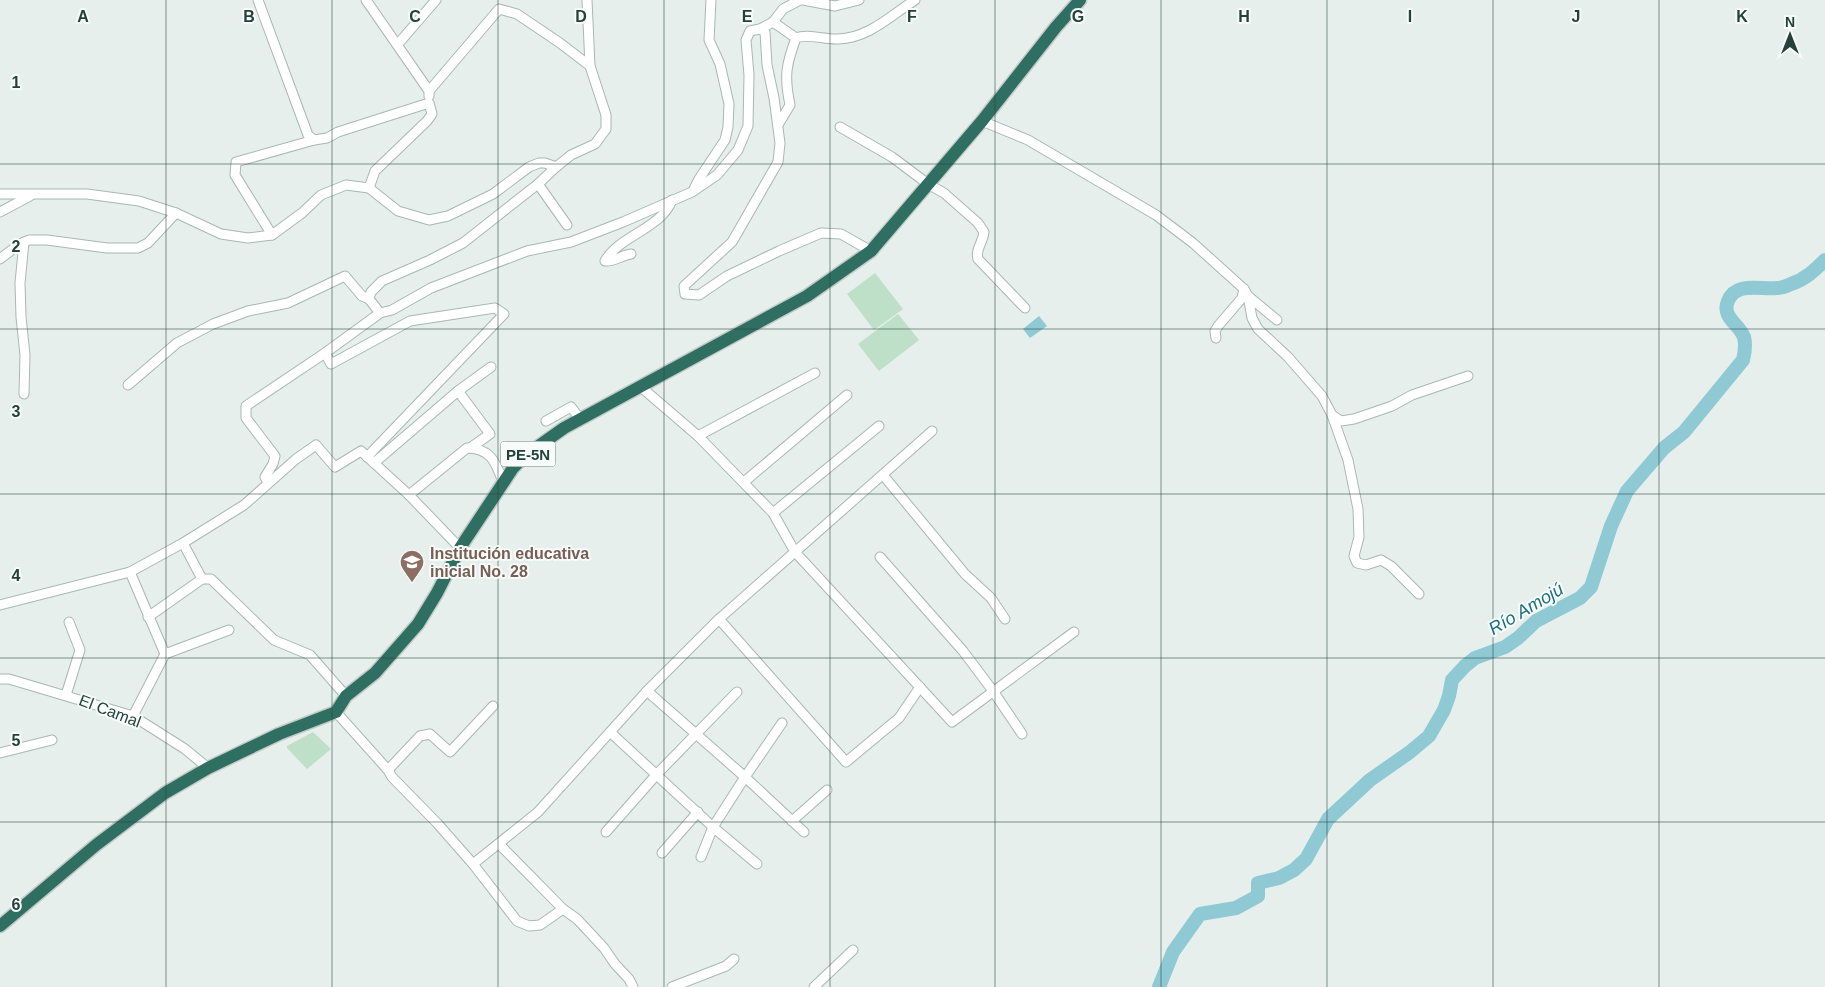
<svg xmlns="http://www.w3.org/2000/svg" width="1825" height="987" viewBox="0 0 1825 987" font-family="Helvetica,sans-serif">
<rect width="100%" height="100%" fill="#e6efeb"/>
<!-- green -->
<g fill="#bfe0c8">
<path d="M875 273 903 309 874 330 847 294Z"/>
<path d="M898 314 919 340 879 371 858 344Z"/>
<path d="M313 732 331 749 307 769 287 748V746Z"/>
</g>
<!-- water -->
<path fill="#8ec9d4" d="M1039 316 1047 326 1030 338 1023 329Z"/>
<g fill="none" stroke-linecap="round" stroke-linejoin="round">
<!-- river -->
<path stroke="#8ec9d4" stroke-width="14" d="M1159 987 1173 952 1200 914 1236 908 1258 896V883L1279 878 1294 870 1306 859 1328 819 1370 780 1410 752 1429 736 1444 710 1449 696 1452 680 1465 666 1475 658 1505 647 1518 638 1536 621 1580 598 1591 587 1611 526 1627 491 1664 448 1684 432 1743 360C1745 352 1746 345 1744 337 1739 324 1721 317 1728 301 1736 281 1761 290 1777 288 1781 288 1787 286 1791 284 1806 279 1815 270 1825 260"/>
<defs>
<g id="minor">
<path d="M258 0 308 135 314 140 327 138 338 132 429 103 432 114 427 121 375 171 369 188"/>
<path d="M366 0 429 91V96"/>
<path d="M803 0 835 6 859 0"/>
<path d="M773 22 796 38"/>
<path d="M760 29 773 22 783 9 800 0"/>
<path d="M398 44 436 0"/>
<path d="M429 91 499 9 517 14 560 43 590 66"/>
<path d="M982 121 1028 140 1156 215 1193 243 1244 289 1248 296 1277 320"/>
<path d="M778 125 790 105C784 76 786 65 796 38 808 33 825 40 838 39 869 38 890 16 915 0"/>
<path d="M840 127 892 157 928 184 944 193 978 223 984 232C983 242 975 250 978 259L1025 308"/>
<path d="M556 167 571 155 595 144 606 129V115L590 66 587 0"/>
<path d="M538 184 567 225"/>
<path d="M693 191 699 179 725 140 728 127 729 104 720 64 709 40 711 0"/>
<path d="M0 194H87L139 201 176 213 221 234 248 238 272 235 302 213 321 195 346 185 369 188 398 211 429 220 448 216 493 194 529 167 539 163H545L556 167 538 184 463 243 430 260 382 281 371 292 369 299 380 313 392 310 431 288 527 251 571 242 623 222 692 192 717 175 738 150 748 126 749 75 746 40 750 31 760 29 765 32 767 65 774 98 780 143 778 162 732 242 684 286 685 294 699 295 727 276 779 251 821 233 841 234 871 251"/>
<path d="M0 212 30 196"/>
<path d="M272 235 235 175 236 162 314 140"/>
<path d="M631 254C622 255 614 262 605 261 620 235 661 229 672 200"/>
<path d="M0 259 18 245 29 240H47L107 248H138L148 243 176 213"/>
<path d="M1248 296 1252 318 1258 329 1288 357 1322 396 1332 415 1348 460 1358 509 1359 537 1354 556 1357 563 1366 565 1381 560 1391 566 1419 594"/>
<path d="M1216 338 1215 331 1218 326 1242 298 1244 289"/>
<path d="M325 353 331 364 410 321 495 308 504 314 367 457"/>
<path d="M128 385 177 343 213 324 248 311 288 303 345 276 362 296 369 299"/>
<path d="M641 387 698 436 773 513 795 552 952 722 1074 632"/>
<path d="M458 391 490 434 470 448"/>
<path d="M24 394 25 355 21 317 20 283 24 242"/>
<path d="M1332 415 1341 421 1354 419 1392 406 1412 395 1468 376"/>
<path d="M546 421 571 407 580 419"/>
<path d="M698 436 815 373"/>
<path d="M374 463 458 391 491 367"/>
<path d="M883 475 965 574 991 598 1005 619"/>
<path d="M271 480 268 483 265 477 273 464 275 456 246 418V406L325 353 380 313"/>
<path d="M744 482 847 395"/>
<path d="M409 495 467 448C491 448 496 463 503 482"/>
<path d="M773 513 879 426"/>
<path d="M880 557 963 651 993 691 1022 734"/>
<path d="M130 572 165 654 133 716"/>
<path d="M202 579H211L274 640 310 655 346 696"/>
<path d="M0 605 130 572 183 543"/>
<path d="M148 617 202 579 183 543 244 505 296 459 316 445 335 467 361 451 409 495 460 548"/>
<path d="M719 619 846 762 899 718 920 687"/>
<path d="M165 654 229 630"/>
<path d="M0 679H9L56 693 133 716 185 749 208 768"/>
<path d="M647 691 745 777 804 832"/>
<path d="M66 695 80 650 69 622"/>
<path d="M336 712 388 770 392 777 437 823 473 864 517 921 529 926 540 925 563 909 577 919 604 948 615 964 629 979 633 987"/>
<path d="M610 732 713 827 757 864"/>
<path d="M0 753 52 740"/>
<path d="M388 770 420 736 430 734 450 752 493 706"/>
<path d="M792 821 827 790"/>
<path d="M606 832 657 774 737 692"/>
<path d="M499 844 563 909"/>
<path d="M662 853 698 812"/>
<path d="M701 857 713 827 745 777 782 723"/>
<path d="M473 864 538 812 647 691 719 619 932 431"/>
<path d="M672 987 726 966 734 959"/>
<path d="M814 987 853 950"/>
</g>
<path id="highway" d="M0 926 96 845 165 793 208 768 279 734 336 712 346 696 375 673 418 624 437 593 460 548 513 468 526 455 564 428 783 309 807 296 871 251 982 121 1056 27 1080 0"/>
</defs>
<!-- minor casing -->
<use href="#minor" stroke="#a8b8b2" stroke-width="11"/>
<!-- highway casing -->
<use href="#highway" stroke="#c2cac8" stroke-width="15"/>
<!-- minor -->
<use href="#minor" stroke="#fff" stroke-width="9"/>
<!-- highway -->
<use href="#highway" stroke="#2f6f62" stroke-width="12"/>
</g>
<!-- grid -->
<path fill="none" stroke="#24423a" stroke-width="1" stroke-opacity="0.55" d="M166 0V987M332 0V987M498 0V987M664 0V987M830 0V987M995 0V987M1161 0V987M1327 0V987M1493 0V987M1659 0V987M0 164H1825M0 329H1825M0 494H1825M0 658H1825M0 822H1825"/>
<!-- icons -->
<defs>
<symbol id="school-pin" viewBox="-11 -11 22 30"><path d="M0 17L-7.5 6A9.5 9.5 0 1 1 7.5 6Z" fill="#8d6e63" stroke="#f7fbf9"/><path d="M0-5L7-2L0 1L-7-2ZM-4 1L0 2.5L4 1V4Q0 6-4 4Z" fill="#fff"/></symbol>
</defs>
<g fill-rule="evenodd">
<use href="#school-pin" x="398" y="548" width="28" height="38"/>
</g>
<g text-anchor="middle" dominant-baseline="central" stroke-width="4" stroke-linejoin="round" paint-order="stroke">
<!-- shield labels -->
<rect fill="#f7fbf9" stroke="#637a73" stroke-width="1" x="500.5" y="441.5" width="55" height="25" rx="4"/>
<g font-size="15" font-weight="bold" fill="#24423a">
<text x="528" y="454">PE-5N</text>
</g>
<!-- education labels -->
<g font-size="16" font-weight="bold" fill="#785e54" stroke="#f7fbf9" text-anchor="start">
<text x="430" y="553">Institución educativa<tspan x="430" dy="18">inicial No. 28</tspan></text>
</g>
<!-- street labels -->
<g font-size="16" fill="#24423a" stroke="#f7fbf9">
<text transform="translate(110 711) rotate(21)">El Camal</text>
</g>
<!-- water labels -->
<g font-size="18" font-style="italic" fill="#1c6f80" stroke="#f7fbf9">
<text transform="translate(1526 609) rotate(-31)">Río Amojú</text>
</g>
</g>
<g font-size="16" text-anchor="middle" font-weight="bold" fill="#24423a" stroke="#f7fbf9" stroke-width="4" stroke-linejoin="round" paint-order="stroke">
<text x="83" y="22">A</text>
<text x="249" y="22">B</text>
<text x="415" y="22">C</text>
<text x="581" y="22">D</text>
<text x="747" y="22">E</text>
<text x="912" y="22">F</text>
<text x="1078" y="22">G</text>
<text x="1244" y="22">H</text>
<text x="1410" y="22">I</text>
<text x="1576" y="22">J</text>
<text x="1742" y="22">K</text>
<text x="16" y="88">1</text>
<text x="16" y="252">2</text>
<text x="16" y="417">3</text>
<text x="16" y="581">4</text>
<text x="16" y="746">5</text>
<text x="16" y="910">6</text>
</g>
<!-- north arrow -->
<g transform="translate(1790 35)" stroke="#f7fbf9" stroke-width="4" paint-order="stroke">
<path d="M0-4L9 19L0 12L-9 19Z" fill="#24423a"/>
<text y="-8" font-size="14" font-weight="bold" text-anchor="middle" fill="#24423a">N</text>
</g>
</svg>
